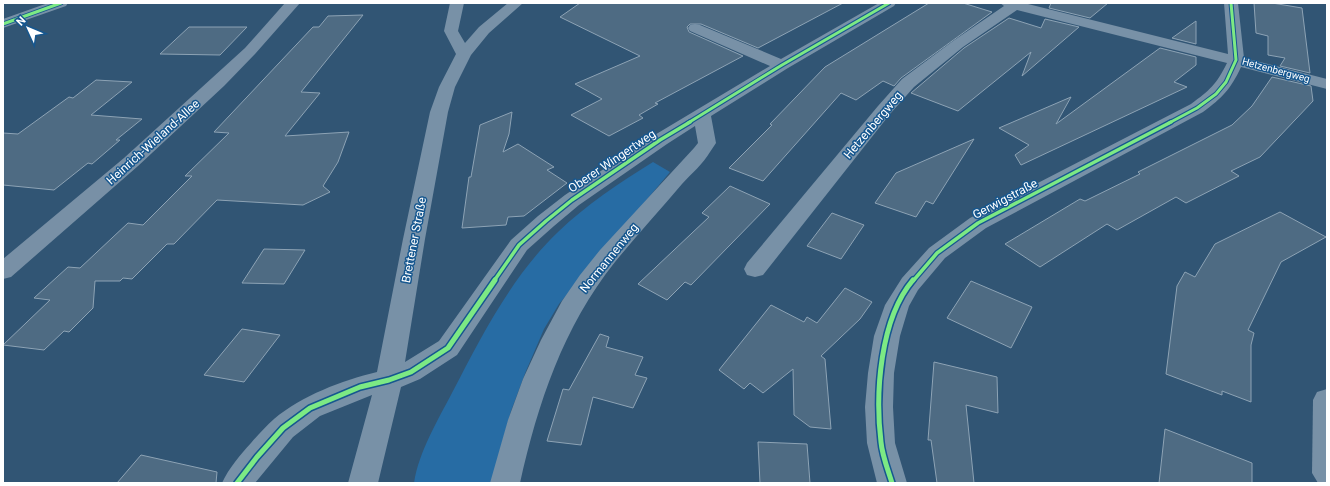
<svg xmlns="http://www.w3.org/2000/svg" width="1330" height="486" viewBox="0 0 1330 486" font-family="Roboto,sans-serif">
<rect width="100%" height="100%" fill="#315574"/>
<!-- green -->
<path fill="#276ca4" d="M653 162 670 172 559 304 544 329 526 371 511 411 491 483H414C419 451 438 420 453 391 482 335 512 276 558 232 586 205 619 183 653 162Z"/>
<!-- building -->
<g fill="#4e6b83" stroke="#8da3b5">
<path d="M580 3H843L758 48 701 24H690L687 27 689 32 743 56 655 103 658 104 639 115 643 118 609 136 571 115 602 99 575 84 640 56 560 17Z"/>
<path d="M929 3H963L992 12 901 78 894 86 883 81 856 100 841 93 763 181 729 168 772 125 770 124 825 67Z"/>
<path d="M1051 3H1108L1090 18 1049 8Z"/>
<path d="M1254 3H1272L1302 8 1310 73 1280 66 1285 58 1268 55V36L1256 33Z"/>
<path d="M363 15 301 92 320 93 285 136 349 132 338 162 323 186 330 192 303 205 217 200 174 244H167L132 279 123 278 120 281H95L93 308 69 332 64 331 44 350 3 345 50 300 34 298 57 277 68 267 80 268 128 223 143 225 192 176H185L229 133 214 132 313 27H319L328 16Z"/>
<path d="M1009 18 1041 28 1045 19 1079 27 1022 76 1031 52 958 111 911 93 964 48Z"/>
<path d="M1196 21V44L1172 38Z"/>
<path d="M189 27H247L220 55 160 54Z"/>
<path d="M1160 48 1196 57V65L1174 82 1187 87 1021 165 1015 155 1029 145 999 128 1071 97 1056 124Z"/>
<path d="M1272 77 1311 86 1313 101 1260 157 1231 171 1239 176 1186 203 1176 197 1117 230 1107 224 1040 267 1005 244 1080 199 1085 201 1140 174 1138 172 1232 125 1252 106Z"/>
<path d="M96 80 132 82 91 115 142 119 116 140H120L92 164 88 163 54 190 3 185V133L18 134 69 97 73 98Z"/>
<path d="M512 112 509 134 503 152 518 144 554 167 547 170 567 183 524 216 508 217 506 225 462 228 469 177H471L480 125Z"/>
<path d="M974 139 933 204 926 201 916 217 875 203 896 173Z"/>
<path d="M730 186 770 204 691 285 685 282 667 300 638 284 709 217 702 213Z"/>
<path d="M1280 212 1326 237 1281 262 1248 330 1254 333 1251 345V402L1222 391V395L1166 374 1177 286 1185 272 1195 277 1215 244Z"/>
<path d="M832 213 864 225 841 259 807 246Z"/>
<path d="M264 249 305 250 284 284 242 283Z"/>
<path d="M971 281 1032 307 1011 348 947 318Z"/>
<path d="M845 288 872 302 860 319 821 356 825 359 831 429 810 427 794 415 793 369 763 393 750 383 744 389 719 370 771 305 804 322 807 317 817 323Z"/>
<path d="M242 329 280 335 244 382 204 375Z"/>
<path d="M600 334 609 337 606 347 643 357 635 375 647 378 633 408 593 397 581 445 547 441 563 389 569 390Z"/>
<path d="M934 362 997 377 998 413 966 405 974 483H937L931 440H928Z"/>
<path d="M1165 429 1252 463V483H1159Z"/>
<path d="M758 442 807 444 810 483H760Z"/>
<path d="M141 455 217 472 216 483H117Z"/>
</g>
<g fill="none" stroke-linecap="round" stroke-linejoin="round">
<!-- minor -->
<g fill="#7891a7" fill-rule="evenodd">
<path d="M48 3H68L66 6 3 28V19Z"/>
<path d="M450 3H464L458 31 465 43 479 27 508 3H523L489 33 471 55 455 87 448 112 425 239 405 362 439 341 511 240 538 216 565 195 653 136 770 66 690 31 688 28 690 25 695 24 700 25 781 59 879 3H896L894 6 788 68 711 116 716 143 710 152C703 164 692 173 682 184 660 210 637 235 615 262 563 327 538 403 520 483H490L508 420 523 379 541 340 562 301 580 275 600 250 694 148 698 143 695 126 667 144 579 205 554 226 527 250 457 355 420 379 401 387 378 483H348L372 395 320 416 293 437 255 483H222C229 468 240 455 251 443 258 435 266 426 274 419 303 395 341 381 377 372L403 239 430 112 439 87 456 54 444 31Z"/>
<path d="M1000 3H1024L1228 54 1224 3H1238L1244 58 1327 79V89L1241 67C1231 89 1222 98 1203 112L986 228 945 258 918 290 909 306 900 336 894 373 893 407 895 443 907 483H877L867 443 865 407 868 373 874 336 885 305 902 278 929 248 970 218 1191 104C1210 90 1216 85 1227 63L1017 10 963 47 914 87 890 114 763 275 755 277 747 275 744 269 747 263 878 106 902 79 953 41 1004 6Z"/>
<path d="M1327 389V483H1318L1312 473 1313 400 1317 392Z"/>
</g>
<!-- major -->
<path fill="#7890a6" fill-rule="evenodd" d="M285 3H300L255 54 224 86 138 166 11 277 3 279V259L124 158 245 48Z"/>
<defs>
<g id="cycleway-far2">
<path d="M3 24 61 3"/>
<path d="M688 123 782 65 889 3"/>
<path d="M1169 123 1197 108 1216 94 1226 82 1236 60 1231 3"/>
</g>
<g id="cycleway-far1">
<path d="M494 281 519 245 546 221 572 200 660 140 690 122"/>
<path d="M913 281 937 253 978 223 1171 122"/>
</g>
<g id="cycleway">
<path d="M237 483 257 457 283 428 310 408 360 387 389 380 411 372 448 348 495 280"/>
<path d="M892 483C888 470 882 455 881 442 875 393 880 319 913 280"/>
</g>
</defs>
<!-- cycleway-far2 casing -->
<use href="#cycleway-far2" stroke="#16578f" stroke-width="5"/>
<!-- cycleway-far1 casing -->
<use href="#cycleway-far1" stroke="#16578f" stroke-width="6"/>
<!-- cycleway casing -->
<use href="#cycleway" stroke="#16578f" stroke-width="8"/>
<!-- cycleway-far2 -->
<use href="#cycleway-far2" stroke="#7ce984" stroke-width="3"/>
<!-- cycleway-far1 -->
<use href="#cycleway-far1" stroke="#7ce984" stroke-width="3.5"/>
<!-- cycleway -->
<use href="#cycleway" stroke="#7ce984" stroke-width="5"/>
</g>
<g text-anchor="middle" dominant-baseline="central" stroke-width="3" stroke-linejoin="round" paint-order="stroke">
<!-- far-street labels -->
<g font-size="10" fill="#fff" stroke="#16578f">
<text transform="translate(1276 70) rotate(15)">Hetzenbergweg</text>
</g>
<!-- street labels -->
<g font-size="12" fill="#fff" stroke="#16578f">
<text transform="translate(873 125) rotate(-50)">Hetzenbergweg</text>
<text transform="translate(153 142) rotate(-42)">Heinrich-Wieland-Allee</text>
<text transform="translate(612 161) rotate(-34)">Oberer Wingertweg</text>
<text transform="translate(1005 199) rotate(-28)">Gerwigstraße</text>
<text transform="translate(414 240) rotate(-79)">Brettener Straße</text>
<text transform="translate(609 258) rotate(-51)">Normannenweg</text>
</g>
</g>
<!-- border -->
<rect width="1330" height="486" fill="none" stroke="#ffffff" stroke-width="8"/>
<!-- north arrow -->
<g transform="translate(28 28) rotate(314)" stroke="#16578f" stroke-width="3" paint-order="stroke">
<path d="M0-3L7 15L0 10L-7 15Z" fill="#ffffff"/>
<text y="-6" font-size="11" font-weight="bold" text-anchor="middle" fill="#ffffff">N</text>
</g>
</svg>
